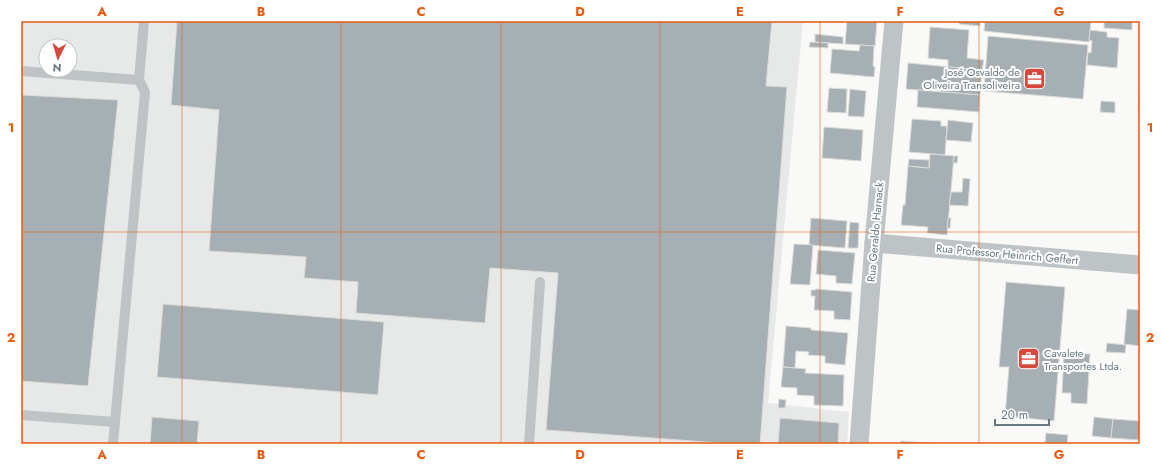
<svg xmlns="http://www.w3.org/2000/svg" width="1161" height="465" viewBox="0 0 1161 465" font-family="Jost,sans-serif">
<rect width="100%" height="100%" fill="#f9f9f7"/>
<!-- built -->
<path fill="#e7e9e8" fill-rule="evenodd" d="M21 21H803L768 403 849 412 847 444H21ZM46 46H70V70H46Z"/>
<!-- building -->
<g fill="#a6b0b4" stroke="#dbdbd9">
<path d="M177 21H772L766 86 787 87 760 444H733L546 430 558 273 490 268 485 323 356 313 358 282 304 278 306 257 209 251 219 110 171 105Z"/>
<path d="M847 21H877L875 46 845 44Z"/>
<path d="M959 21H980V26L959 24Z"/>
<path d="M985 21H1091L1089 42 984 31Z"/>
<path d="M1104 21H1132V30L1104 28Z"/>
<path d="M930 27 969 30 967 58 984 60 982 70 948 67V60L928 58Z"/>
<path d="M1090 30 1107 32V37L1119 38 1117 68 1087 65 1088 52 1091 53 1092 41 1089 40Z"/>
<path d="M815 34 843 37V44L815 42Z"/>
<path d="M988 36 1088 45 1083 99 984 91Z"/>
<path d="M810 42 828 43V48L809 47Z"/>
<path d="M860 45 874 46 873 66 875 67 874 77 830 73 832 49 859 51Z"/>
<path d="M908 63 982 70 980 95 906 89Z"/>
<path d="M1140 86V111H1138Z"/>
<path d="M829 88 847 89 846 113 827 112Z"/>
<path d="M850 89 866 91 864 117 848 116Z"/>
<path d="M918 90 980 95 979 112 917 107Z"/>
<path d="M21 95 118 100 88 386 21 381Z"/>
<path d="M1101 101 1115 102V113L1100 112Z"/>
<path d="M912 119 941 121V126H947L945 155 909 152Z"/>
<path d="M948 120 973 123 971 142 946 140Z"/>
<path d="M824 127 863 130 861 161 822 158Z"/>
<path d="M930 154 954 156 947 235 927 233 928 227 901 225 903 205H905L908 166 929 168Z"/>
<path d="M954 156H958L957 163H953Z"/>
<path d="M909 159 929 160V168L908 166Z"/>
<path d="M963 178 970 179 968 206 949 205 951 192H962Z"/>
<path d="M811 218 847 221 845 248 809 245Z"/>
<path d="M948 218H951L950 228H947Z"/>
<path d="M850 222 859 223 858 248H848Z"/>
<path d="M794 244 813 245 810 285 790 284Z"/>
<path d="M818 250 855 253 852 284 836 283V276L816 274Z"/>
<path d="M1006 282 1065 287 1054 421 1005 416 1009 367H999Z"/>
<path d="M816 289 852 292 850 320 834 319V311L814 310 815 296H811V290H815Z"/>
<path d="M163 304 384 322 378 395 157 377Z"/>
<path d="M1127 309 1140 310V346L1124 344Z"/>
<path d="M786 326 811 328V330L848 333 845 365 825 363V356L808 355 809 352 796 351 795 368 783 367Z"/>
<path d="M1107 343 1126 345 1125 353 1106 352Z"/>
<path d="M1064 353 1090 354 1087 404 1071 403V393H1062Z"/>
<path d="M783 367 806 369 805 373 844 375 843 406 814 405V396L797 395V388L781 387Z"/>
<path d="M779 399 786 400 785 408H778Z"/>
<path d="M152 417 199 421 197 444H150Z"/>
<path d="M1094 417 1113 419 1111 438 1092 436Z"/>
<path d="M780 418 839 423 838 444H778Z"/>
<path d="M1113 419 1140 421 1139 440 1111 438Z"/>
<path d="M1046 433 1068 435 1067 444H1045Z"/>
<path d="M901 441 929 443V444H900Z"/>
<path d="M21 442 44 444H21Z"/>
</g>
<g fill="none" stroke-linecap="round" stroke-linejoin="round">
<!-- service -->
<g stroke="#bec4c6" stroke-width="10">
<path d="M21 71 139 80 145 92 113 444"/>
<path d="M139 80 144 21"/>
<path d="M21 415 115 422"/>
<path d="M529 444 540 282"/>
</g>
<!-- minor -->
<g stroke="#bec4c6" stroke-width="19">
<path d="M874 243 1140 265"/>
<path d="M859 444 874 243 894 21"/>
</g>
</g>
<!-- grid -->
<path fill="none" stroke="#e8590c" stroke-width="1" stroke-opacity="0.55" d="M182 21V444M341 21V444M501 21V444M660 21V444M820 21V444M979 21V444M21 232H1140"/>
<!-- icons -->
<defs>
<symbol id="office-square" viewBox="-11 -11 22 22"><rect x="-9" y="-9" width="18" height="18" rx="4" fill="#d5483b" stroke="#fff"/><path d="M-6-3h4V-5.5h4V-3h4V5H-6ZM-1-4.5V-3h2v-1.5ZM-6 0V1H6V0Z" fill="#fff"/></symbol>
</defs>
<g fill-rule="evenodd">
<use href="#office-square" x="1022" y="66" width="25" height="25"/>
<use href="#office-square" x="1016" y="346" width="25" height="25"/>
</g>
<g text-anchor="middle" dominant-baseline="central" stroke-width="4" stroke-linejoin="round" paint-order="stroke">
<!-- poi labels -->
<g font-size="11" fill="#667980" stroke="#fff" text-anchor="end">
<text x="1020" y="72">José Osvaldo de<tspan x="1020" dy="13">Oliveira Transoliveira</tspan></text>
<text x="1044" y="353" text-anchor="start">Cavalete<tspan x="1044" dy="13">Transportes Ltda.</tspan></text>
</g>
<!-- street labels -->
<g font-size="11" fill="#667980" stroke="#fff">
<text transform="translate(875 232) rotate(-85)">Rua Geraldo Harnack</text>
<text transform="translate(1007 254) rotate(5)">Rua Professor Heinrich Geffert</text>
</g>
</g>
<!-- border -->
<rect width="1161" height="465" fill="none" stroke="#ffffff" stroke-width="44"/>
<!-- north arrow -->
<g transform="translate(58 58) rotate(185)"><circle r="19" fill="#ffffff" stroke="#c2c9cc"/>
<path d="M0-3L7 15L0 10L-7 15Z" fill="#d5483b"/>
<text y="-6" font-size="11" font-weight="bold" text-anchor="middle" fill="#667980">N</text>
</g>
<!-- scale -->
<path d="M995 419v6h54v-6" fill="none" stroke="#667980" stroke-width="2"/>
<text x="1001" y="419" font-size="12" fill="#667980" stroke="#ffffff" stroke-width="3" paint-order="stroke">20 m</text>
<rect x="22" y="22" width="1117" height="421" fill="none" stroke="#e8590c" stroke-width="1.5"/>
<g font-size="13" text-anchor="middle" font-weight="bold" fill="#e8590c">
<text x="102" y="16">A</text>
<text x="261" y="16">B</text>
<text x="421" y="16">C</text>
<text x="580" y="16">D</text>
<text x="740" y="16">E</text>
<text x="900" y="16">F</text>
<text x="1059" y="16">G</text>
<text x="11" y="132">1</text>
<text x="1150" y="132">1</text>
<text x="11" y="342">2</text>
<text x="1150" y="342">2</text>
<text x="102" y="459">A</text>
<text x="261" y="459">B</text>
<text x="421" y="459">C</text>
<text x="580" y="459">D</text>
<text x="740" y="459">E</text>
<text x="900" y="459">F</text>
<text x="1059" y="459">G</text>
</g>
</svg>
